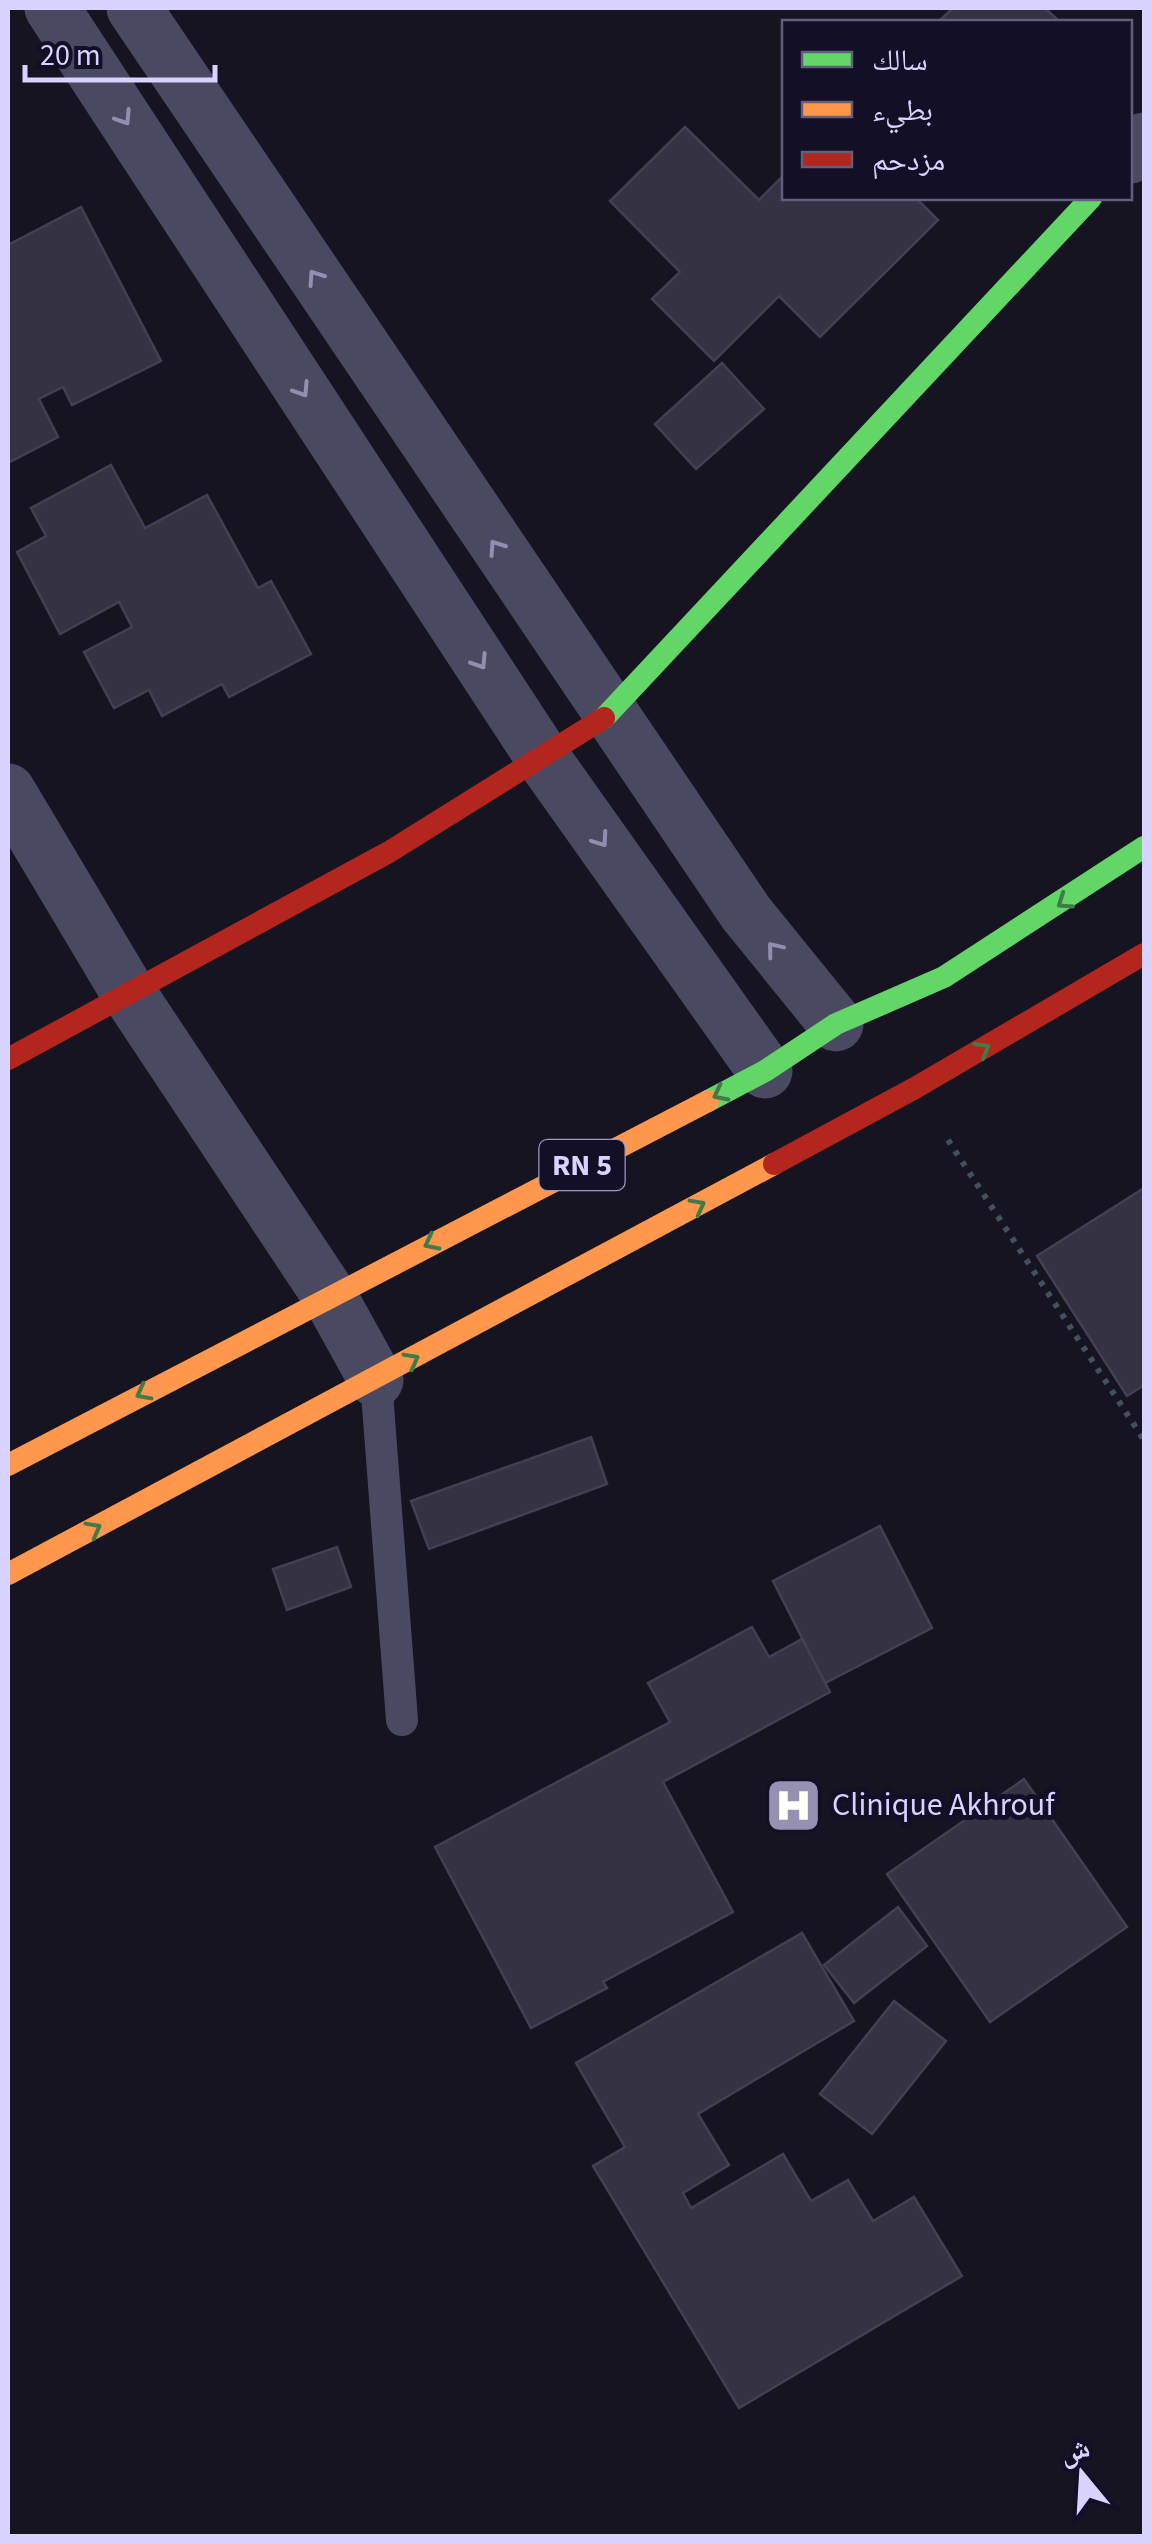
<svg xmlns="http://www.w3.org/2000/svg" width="1152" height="2544" viewBox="0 0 1152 2544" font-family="'Source Sans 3','Noto Naskh Arabic',sans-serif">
<rect width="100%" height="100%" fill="#161421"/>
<!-- building -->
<g fill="#343243" stroke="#433f54" stroke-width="2.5">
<path d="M953 8H1045L1060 22H938Z"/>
<path d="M685 127 759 200 784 175V198H916L938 220 820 337 779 296 714 361 652 299 680 272 610 201Z"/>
<path d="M81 207 161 361 72 405 63 387 39 399 58 437 8 463V245Z"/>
<path d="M722 363 764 409 696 469 655 424Z"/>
<path d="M111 465 145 528 207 495 258 588 271 581 311 654 229 697 222 684 162 716 149 690 114 708 84 652 132 627 119 602 60 634 17 552 46 536 31 508Z"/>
<path d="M1144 1188V1385L1127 1396 1037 1256Z"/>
<path d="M591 1437 607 1484 429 1549 411 1501Z"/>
<path d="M880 1526 932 1628 825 1683 773 1581Z"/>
<path d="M337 1547 351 1587 287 1610 273 1569Z"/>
<path d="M752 1627 769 1657 802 1639 830 1692 663 1782 733 1912 603 1982 607 1988 531 2028 435 1847 670 1722 648 1683Z"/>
<path d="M1024 1779 1127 1927 990 2022 887 1874Z"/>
<path d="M898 1907 927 1946 854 2003 824 1965Z"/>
<path d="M802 1933 854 2021 698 2114 729 2165 683 2193 691 2208 783 2154 811 2201 848 2180 873 2221 914 2197 962 2276 739 2408 593 2166 625 2147 576 2063Z"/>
<path d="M894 2001 946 2041 872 2134 820 2094Z"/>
</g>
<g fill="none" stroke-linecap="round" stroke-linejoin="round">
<!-- path -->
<path stroke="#44505f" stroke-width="6" stroke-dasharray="5 8" stroke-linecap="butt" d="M948 1140 1144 1440"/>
<!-- lane -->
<path stroke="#4a4962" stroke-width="32" d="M376 1380 402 1720"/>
<!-- street -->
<g stroke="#4a4962" stroke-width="55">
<path d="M52 8 545 761 765 1071"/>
<path d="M134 8 746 913 836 1024"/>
<path d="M1130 156 1144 140"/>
<path d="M8 791 126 989 329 1295 376 1380"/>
</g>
<!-- fast -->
<g stroke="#63d668" stroke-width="22">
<path d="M604 718 1091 198"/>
<path d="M708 1101 765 1071 836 1024 944 977 1144 847"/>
</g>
<!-- slow -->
<g stroke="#ff974d" stroke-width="22">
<path d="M8 1465 708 1101"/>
<path d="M8 1574 774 1164"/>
</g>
<!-- jam -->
<g stroke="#b3261e" stroke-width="22">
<path d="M8 1059 389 852 604 718"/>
<path d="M774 1164 915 1088 1144 954"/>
</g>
</g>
<!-- one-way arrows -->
<defs><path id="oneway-chevron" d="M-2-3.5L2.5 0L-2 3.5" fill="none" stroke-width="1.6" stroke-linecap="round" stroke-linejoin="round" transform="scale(2.5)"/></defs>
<g stroke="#928eb0">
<use href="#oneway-chevron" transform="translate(124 118) rotate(57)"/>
<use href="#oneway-chevron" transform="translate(315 277) rotate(-124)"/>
<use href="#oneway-chevron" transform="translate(302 390) rotate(57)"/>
<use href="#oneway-chevron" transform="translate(496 547) rotate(-124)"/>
<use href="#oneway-chevron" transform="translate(480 662) rotate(57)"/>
<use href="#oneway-chevron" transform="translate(601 840) rotate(55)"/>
<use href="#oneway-chevron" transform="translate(774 949) rotate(-129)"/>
</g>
<g stroke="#3f7c4a">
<use href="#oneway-chevron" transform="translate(1064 902) rotate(146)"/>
<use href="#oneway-chevron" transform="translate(983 1049) rotate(-30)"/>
<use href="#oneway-chevron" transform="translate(720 1094) rotate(153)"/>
<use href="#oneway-chevron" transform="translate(698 1206) rotate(-28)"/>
<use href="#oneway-chevron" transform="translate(431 1243) rotate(153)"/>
<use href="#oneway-chevron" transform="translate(412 1360) rotate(-28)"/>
<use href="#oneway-chevron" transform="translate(143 1393) rotate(152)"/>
<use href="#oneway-chevron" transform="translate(94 1529) rotate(-28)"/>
</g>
<!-- icons -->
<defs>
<symbol id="hospital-square" viewBox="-11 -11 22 22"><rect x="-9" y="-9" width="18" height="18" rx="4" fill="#9591b1" stroke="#130f26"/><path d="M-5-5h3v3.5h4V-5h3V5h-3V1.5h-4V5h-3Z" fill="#fff"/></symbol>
</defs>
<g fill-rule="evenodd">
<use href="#hospital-square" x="762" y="1774" width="63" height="63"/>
</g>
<g text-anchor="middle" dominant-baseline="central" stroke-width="10" stroke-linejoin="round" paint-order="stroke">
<!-- shield labels -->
<rect fill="#130f26" stroke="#9e99be" stroke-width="2.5" x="539.5" y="1140" width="85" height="50" rx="8"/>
<g font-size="30" font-weight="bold" fill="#d9d4ff">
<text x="582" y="1165">RN 5</text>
</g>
<!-- poi labels -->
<g font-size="32" fill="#d9d4ff" stroke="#130f26" text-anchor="start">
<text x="832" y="1805">Clinique Akhrouf</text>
</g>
</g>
<!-- border -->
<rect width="1152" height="2544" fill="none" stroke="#d9d4ff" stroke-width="20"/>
<!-- legend -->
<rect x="782" y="20" width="350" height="180" fill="#130f26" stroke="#625e7d" stroke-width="2.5"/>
<rect x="802" y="52" width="50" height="15" fill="#63d668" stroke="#625e7d" stroke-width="2.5"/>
<text x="872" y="70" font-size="30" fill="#d9d4ff">سالك</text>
<rect x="802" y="102" width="50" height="15" fill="#ff974d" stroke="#625e7d" stroke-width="2.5"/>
<text x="872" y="120" font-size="30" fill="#d9d4ff">بطيء</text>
<rect x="802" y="152" width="50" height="15" fill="#b3261e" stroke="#625e7d" stroke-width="2.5"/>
<text x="872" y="170" font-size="30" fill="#d9d4ff">مزدحم</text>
<!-- north arrow -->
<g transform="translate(1082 2474) rotate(342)" stroke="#130f26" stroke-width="8" paint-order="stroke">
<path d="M0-8L18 38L0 25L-18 38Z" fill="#d9d4ff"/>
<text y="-15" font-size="28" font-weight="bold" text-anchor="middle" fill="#d9d4ff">ش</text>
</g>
<!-- scale -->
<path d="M25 65v15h190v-15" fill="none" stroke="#d9d4ff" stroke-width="5"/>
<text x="40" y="65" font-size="30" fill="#d9d4ff" stroke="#130f26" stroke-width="8" paint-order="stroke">20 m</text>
</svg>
